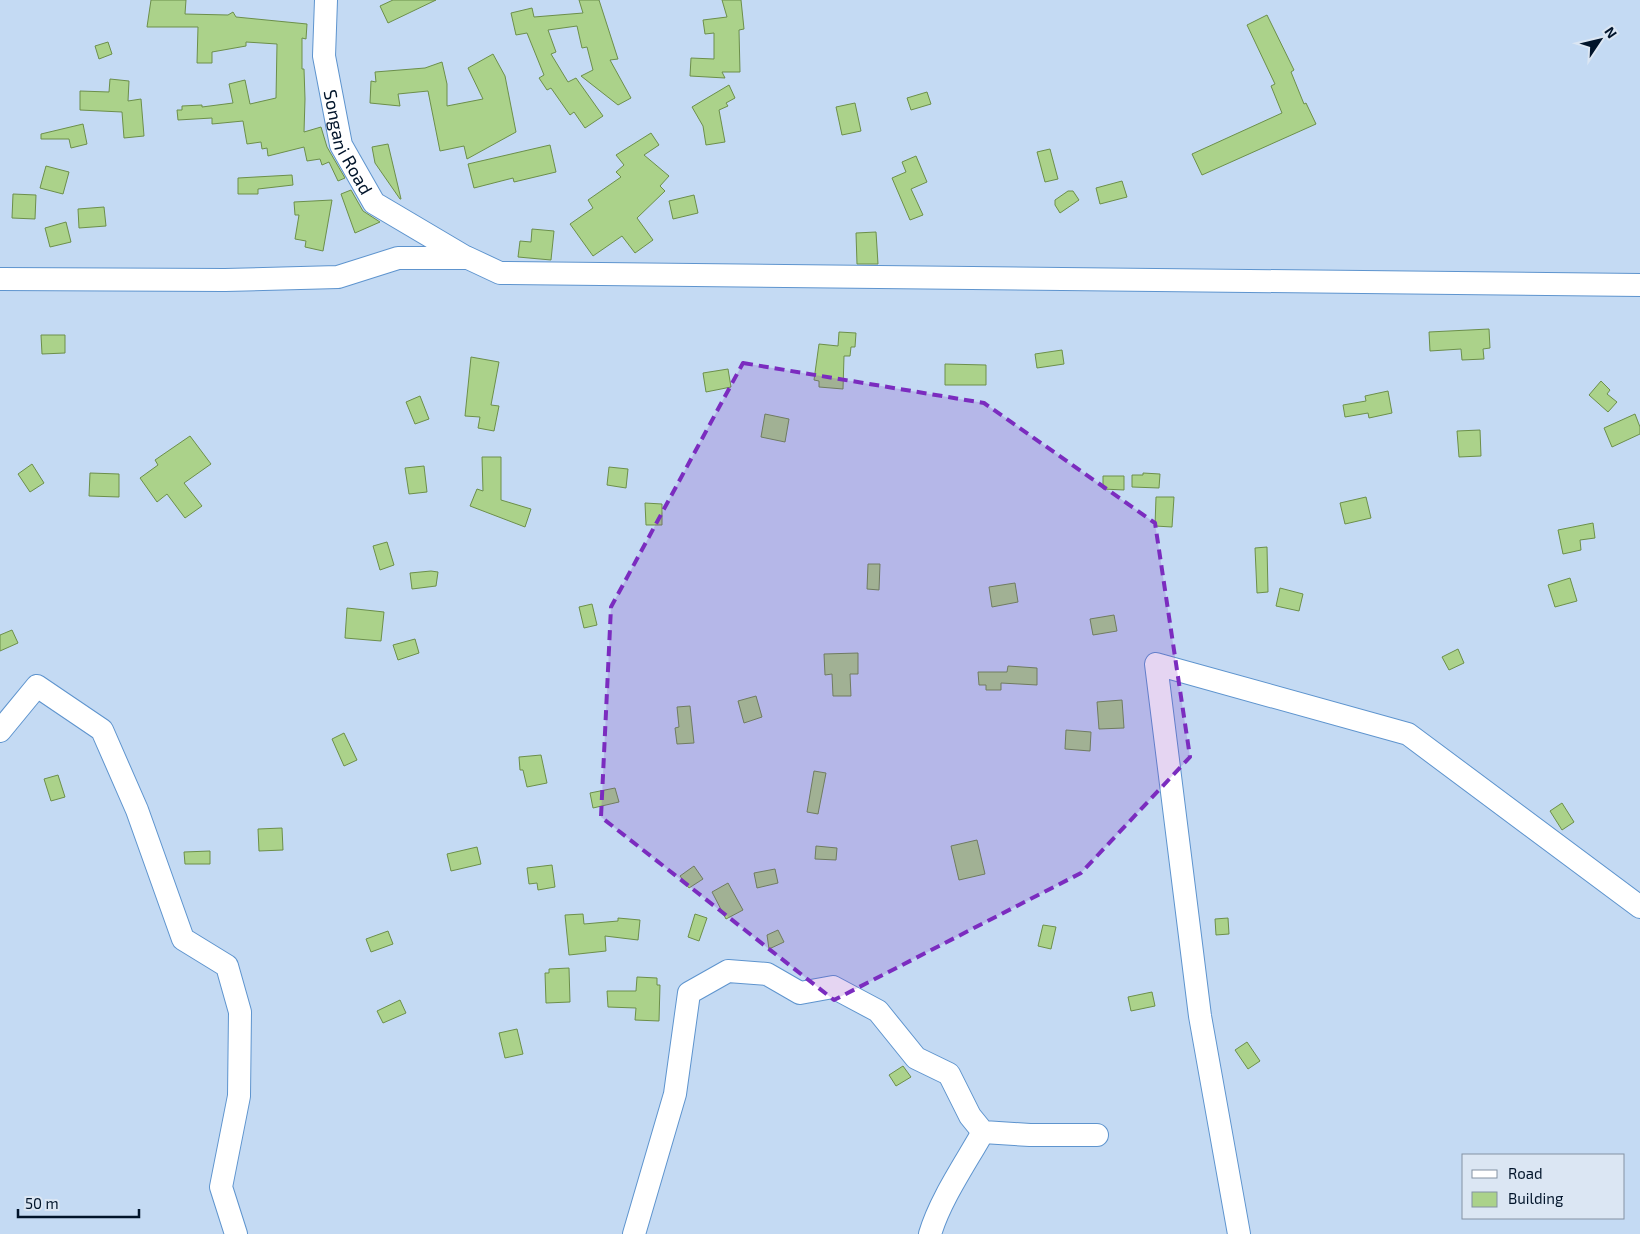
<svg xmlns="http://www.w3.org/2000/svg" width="1640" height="1234" viewBox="0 0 1640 1234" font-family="'Exo 2',sans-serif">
<rect width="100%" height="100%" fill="#c4daf3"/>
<!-- building -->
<g fill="#abd28a" stroke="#6c8f4a">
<path d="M151 0H186L185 14 228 15 233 12 236 17 307 24 306 39 302 38V69H304L305 99 304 132 321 127 327 147 345 178 338 181 329 162 322 165 320 159 307 161 304 147 268 156 267 148 262 149 261 142 247 144 243 121 212 124V118L178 120 177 110H182V106L202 105V107L233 103 229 84 245 80 250 104 276 98 277 44 246 42V46L212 52V63H197L198 27H147Z"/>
<path d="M393 0H436L388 23 380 6Z"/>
<path d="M579 0H599L618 59 610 60 631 98 618 105 581 76 593 70 587 47 582 48 577 26 548 30 556 52 551 54 568 82 576 78 603 116 585 128 574 112 570 115 551 88 547 90 539 78 544 75 527 33 516 35 511 13 532 8 534 17 583 13Z"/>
<path d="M722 0H741L744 29 739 30 740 72H722L725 78 690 76 691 58 714 59V33L705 34 703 20 727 17Z"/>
<path d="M1267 15 1294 70 1291 72 1304 104 1306 103 1316 124 1202 175 1192 154 1282 113 1271 86 1275 84 1247 25Z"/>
<path d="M108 42 112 54 99 59 95 46Z"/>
<path d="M493 54 505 76 516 132 467 159 464 146 440 151 428 91 398 94 400 106 370 103 371 81 376 82 375 72 425 68 442 62 447 84V106L483 99 468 68Z"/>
<path d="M110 79 129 81 128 101 141 99 144 136 124 138 122 112 80 110V91L109 92Z"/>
<path d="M729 85 735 98 726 103 728 106 719 110 725 142 706 145 703 126 692 107Z"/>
<path d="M927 92 931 104 911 110 907 98Z"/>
<path d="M855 103 861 131 842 135 836 107Z"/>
<path d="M83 124 87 144 71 148 69 139H41V134Z"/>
<path d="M651 133 659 145 644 155 669 176 660 186 665 191 637 218 653 240 635 253 622 236 593 256 570 224 593 208 588 200 621 177 616 172 624 165 616 155Z"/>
<path d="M388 144 401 199H400L375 163 372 147Z"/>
<path d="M550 145 556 172 514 182 513 178 474 188 468 164Z"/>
<path d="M1050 149 1058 179 1045 182 1037 152Z"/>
<path d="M916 156 927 182 911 189 923 215 910 220 892 178 906 172 902 162Z"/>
<path d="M46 166 69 172 63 194 40 188Z"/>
<path d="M292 175 293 185 258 189V194H238V178Z"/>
<path d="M1122 181 1127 197 1100 204 1096 188Z"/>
<path d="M351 190 363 211 380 222 355 233 341 194Z"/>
<path d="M1068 191H1073L1079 200 1060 213 1055 205V200Z"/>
<path d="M13 194 36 195 35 219 12 218Z"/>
<path d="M694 195 698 213 673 219 669 201Z"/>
<path d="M332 200 323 251 305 247 306 241 295 239 299 215H295L294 202Z"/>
<path d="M104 207 106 226 79 228 78 209Z"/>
<path d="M66 222 71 242 50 247 45 228Z"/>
<path d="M532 229 554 231 551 260 518 257 520 241 531 242Z"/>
<path d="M876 232 878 264H857L856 233Z"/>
<path d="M1489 329 1490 348 1483 349 1484 359 1462 360 1461 349 1430 351 1429 332Z"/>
<path d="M839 332 856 333 855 347H851L850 356H844L843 389 819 387V381L814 380 819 344 838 346Z"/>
<path d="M41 335H65V353L42 354Z"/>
<path d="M1062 350 1064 364 1037 368 1035 354Z"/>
<path d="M471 357 499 362 491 405 499 406 494 431 478 428 480 417 465 416Z"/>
<path d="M945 364 986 365V385H945Z"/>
<path d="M728 369 731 387 706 392 703 373Z"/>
<path d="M1601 381 1610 390 1607 394 1617 402 1608 412 1589 395Z"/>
<path d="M1388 391 1392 413 1369 418 1368 413 1345 417 1343 405 1366 401 1365 396Z"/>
<path d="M420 396 429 419 415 424 406 402Z"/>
<path d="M765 414 789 419 785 442 761 437Z"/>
<path d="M1635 414 1640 427V434L1612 447 1604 428Z"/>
<path d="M1480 430 1481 456 1459 457 1457 431Z"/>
<path d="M190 436 211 464 184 483 202 506 185 518 167 494 157 502 140 478 158 465 155 460Z"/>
<path d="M482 457H501V500L531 509 525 527 470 506 477 489 483 491Z"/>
<path d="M32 464 44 483 30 492 18 474Z"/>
<path d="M424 466 427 492 409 494 405 468Z"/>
<path d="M609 467 628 469 626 488 607 485Z"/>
<path d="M90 473 119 474V497L89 496Z"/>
<path d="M1143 473 1160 474 1159 488 1132 487V475H1143Z"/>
<path d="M1103 476H1124V490L1103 489Z"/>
<path d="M1156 497H1174L1172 527 1155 526Z"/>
<path d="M1366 497 1371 518 1345 524 1340 503Z"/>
<path d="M645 503 662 504V525H646Z"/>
<path d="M1593 523 1595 538 1580 540 1581 550 1563 554 1558 530Z"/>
<path d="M387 542 394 565 380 570 373 546Z"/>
<path d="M1267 547 1268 592 1257 593 1255 548Z"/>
<path d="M868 564H880L879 590 867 589Z"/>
<path d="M431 571 438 572 436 586 412 589 410 573Z"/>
<path d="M1570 578 1577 601 1555 607 1548 585Z"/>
<path d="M1015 583 1018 602 992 607 989 587Z"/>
<path d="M1280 588 1303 594 1299 611 1276 606Z"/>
<path d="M592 604 597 625 584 628 579 607Z"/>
<path d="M347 608 384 612 381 641 345 638Z"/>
<path d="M1114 615 1117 631 1093 635 1090 619Z"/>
<path d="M12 630 18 643 0 651V635Z"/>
<path d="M415 639 419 653 398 660 393 645Z"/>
<path d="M1458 649 1464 663 1449 670 1442 657Z"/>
<path d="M858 653V674H850L851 696H833L832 674 825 675 824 654Z"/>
<path d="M1008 666 1037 668V685L1001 683V690H986V685H979L978 672H1007Z"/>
<path d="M756 696 762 717 744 723 738 701Z"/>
<path d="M1122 700 1124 728 1099 729 1097 702Z"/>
<path d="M690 706 694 743 677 744 675 728 679 727 677 707Z"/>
<path d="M1066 730 1091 732 1090 751 1065 749Z"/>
<path d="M344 733 357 760 344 766 332 739Z"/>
<path d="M541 755 547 783 527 787 523 770H520L519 757Z"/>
<path d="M814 771 826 773 818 814 807 812Z"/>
<path d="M58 775 65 797 51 801 44 779Z"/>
<path d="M615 788 619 802 593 808 590 793Z"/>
<path d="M1562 803 1574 822 1562 830 1550 811Z"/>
<path d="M282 828 283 850 259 851 258 829Z"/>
<path d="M977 840 985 874 959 880 951 846Z"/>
<path d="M816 846 837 848 836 860 815 859Z"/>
<path d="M477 847 481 864 451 871 447 854Z"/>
<path d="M210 851V864H185L184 852Z"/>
<path d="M552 865 555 887 538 890 537 883 529 884 527 868Z"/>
<path d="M694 866 703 879 689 888 680 876Z"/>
<path d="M775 869 778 883 757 888 754 873Z"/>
<path d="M728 883 743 910 726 919 712 892Z"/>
<path d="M583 914 584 924 618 921V918L640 920 638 940 605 936 606 951 569 955 565 915Z"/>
<path d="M695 914 707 918 699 941 688 937Z"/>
<path d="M1228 918 1229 934 1216 935 1215 919Z"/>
<path d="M1043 925 1056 927 1051 949 1038 946Z"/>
<path d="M778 930 784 942 769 949 767 935Z"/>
<path d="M388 931 393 944 371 952 366 939Z"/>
<path d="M569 968 570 1002 546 1003 545 973H549V969Z"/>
<path d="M637 977 657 978V985H660L659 1021 635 1020 636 1008 608 1007 607 991H636Z"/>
<path d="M1152 992 1155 1006 1131 1011 1128 997Z"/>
<path d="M400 1000 406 1013 383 1023 377 1011Z"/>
<path d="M517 1029 523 1054 505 1058 499 1033Z"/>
<path d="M1247 1042 1260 1061 1248 1069 1235 1050Z"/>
<path d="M903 1066 911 1077 896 1086 889 1075Z"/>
</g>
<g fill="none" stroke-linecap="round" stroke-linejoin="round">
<defs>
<g id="minor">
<path id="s1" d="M326 0 324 56 341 145 374 203 467 258"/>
<path d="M0 279 225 280 338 277 398 258H468L500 273 1640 285"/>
<path d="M0 731 37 686 102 730 137 810 183 939 227 966 240 1012 239 1096 221 1187 236 1234"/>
<path d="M634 1234 675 1094 689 993 728 971 767 974 800 993 833 987 878 1011 916 1058 949 1074 970 1116 983 1132 1030 1135H1097"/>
<path d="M930 1234C940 1200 965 1164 983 1132"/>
<path d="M1239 1234 1200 1016 1156 664 1408 734 1640 907"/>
</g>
</defs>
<!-- minor casing -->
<use href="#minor" stroke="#5e94ce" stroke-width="24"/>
<!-- minor -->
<use href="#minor" stroke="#fff" stroke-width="22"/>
</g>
<!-- marked area -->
<path fill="#7b2cbf" fill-opacity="0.2" stroke="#7b2cbf" stroke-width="4" stroke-dasharray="10 6" stroke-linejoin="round" d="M743 363 984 403 1155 523 1190 757 1081 873 834 1000 601 817 611 607Z"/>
<g text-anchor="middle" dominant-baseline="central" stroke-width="5" stroke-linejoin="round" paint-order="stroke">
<!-- street labels -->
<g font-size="18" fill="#01142a" stroke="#dbe6f3">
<text stroke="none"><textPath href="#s1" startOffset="146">Songani Road</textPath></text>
</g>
</g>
<!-- legend -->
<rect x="1462" y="1154" width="162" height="65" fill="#dbe6f3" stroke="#8492a3"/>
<rect x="1472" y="1170" width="25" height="8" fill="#ffffff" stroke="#8492a3"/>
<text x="1508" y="1179" font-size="15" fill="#01142a">Road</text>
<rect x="1472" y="1192" width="25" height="15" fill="#abd28a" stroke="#8492a3"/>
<text x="1508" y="1204" font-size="15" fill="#01142a">Building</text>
<!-- north arrow -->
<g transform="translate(1600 40) rotate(55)" stroke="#dbe6f3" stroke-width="4" paint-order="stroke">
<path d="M0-4L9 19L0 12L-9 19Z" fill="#01142a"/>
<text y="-8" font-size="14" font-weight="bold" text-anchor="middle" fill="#01142a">N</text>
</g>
<!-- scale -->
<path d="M18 1209v8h121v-8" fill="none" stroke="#01142a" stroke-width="2.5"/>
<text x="25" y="1209" font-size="15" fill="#01142a" stroke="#dbe6f3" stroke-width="4" paint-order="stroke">50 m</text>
</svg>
